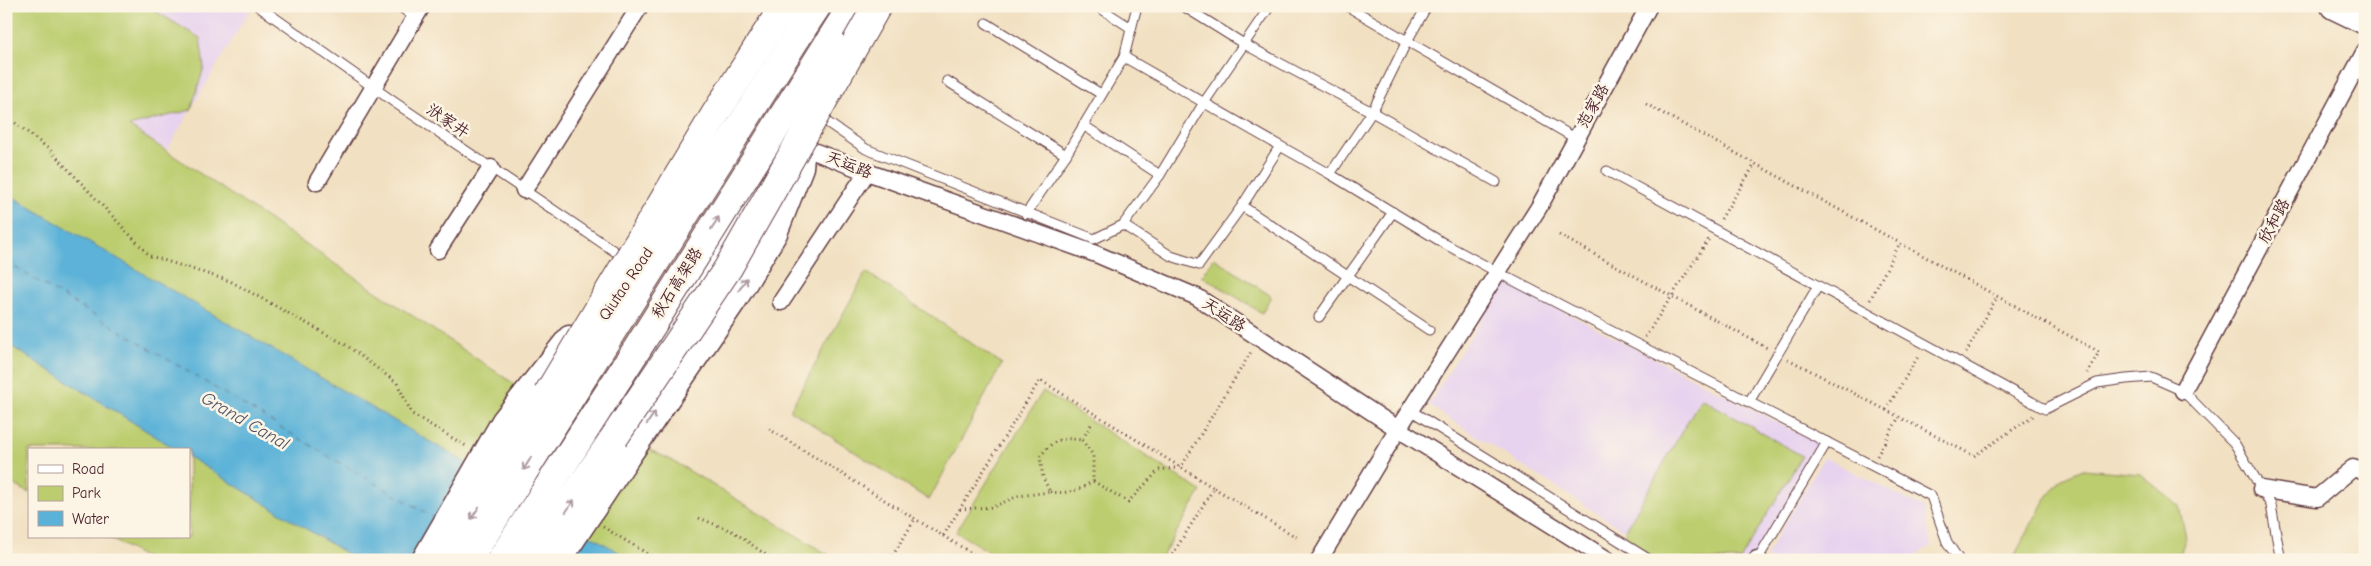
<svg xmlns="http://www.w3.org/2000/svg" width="2371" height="566" viewBox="0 0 2371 566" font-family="'Comic Neue','LXGW WenKai TC',sans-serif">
<rect width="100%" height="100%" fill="#fcf5e5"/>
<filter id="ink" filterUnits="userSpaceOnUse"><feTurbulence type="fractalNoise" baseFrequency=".02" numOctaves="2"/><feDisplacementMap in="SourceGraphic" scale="10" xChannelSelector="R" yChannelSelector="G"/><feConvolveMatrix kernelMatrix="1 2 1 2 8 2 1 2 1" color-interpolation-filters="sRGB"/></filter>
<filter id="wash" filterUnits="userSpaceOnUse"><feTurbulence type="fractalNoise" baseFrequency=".0096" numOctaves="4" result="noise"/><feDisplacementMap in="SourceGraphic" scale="20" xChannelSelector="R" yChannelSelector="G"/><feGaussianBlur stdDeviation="1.12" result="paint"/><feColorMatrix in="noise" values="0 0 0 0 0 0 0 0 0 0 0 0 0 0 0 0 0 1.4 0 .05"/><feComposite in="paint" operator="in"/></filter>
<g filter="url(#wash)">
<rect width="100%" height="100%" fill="#f1e0c1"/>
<!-- built -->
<g fill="#e7d2ef">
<path d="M6 6H252L167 150 6 49Z"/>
<path d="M1505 281 1822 445 1754 560H1626L1625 531 1428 405Z"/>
<path d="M1824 457 1924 508 1931 546 1909 560H1770L1765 557Z"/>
</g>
<!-- green -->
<g fill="#bccd70" stroke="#83764e">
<path d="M6 6H147L200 38 204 67 191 110 129 126 519 387 673 461 837 560H149L108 537H189V450H29V493L6 480Z"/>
<path d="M1214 258 1271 296 1262 313 1202 276Z"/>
<path d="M866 272 1002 364 929 500 790 410Z"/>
<path d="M1043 391 1201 491 1160 560H1003L956 532Z"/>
<path d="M1701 398 1802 456 1740 560H1626L1625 531Z"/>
<path d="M2083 469 2140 474 2179 506 2186 537 2178 560H2012L2044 501 2062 478Z"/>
</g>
<!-- water -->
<path fill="#5bb2d8" stroke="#526882" d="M6 193 632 560H357L189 457V450H177L6 343Z"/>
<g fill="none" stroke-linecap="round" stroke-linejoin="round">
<!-- ferry -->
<path stroke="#505268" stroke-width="1" stroke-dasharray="6 5" stroke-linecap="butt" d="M6 262 330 457 435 518"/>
</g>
</g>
<g filter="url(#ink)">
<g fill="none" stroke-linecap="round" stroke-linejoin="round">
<defs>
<g id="service">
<path d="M258 6 394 102 623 257"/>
<path d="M399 6 416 18"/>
<path d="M1097 6 1131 28"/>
<path d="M1183 6 1244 44 1372 112 1330 174 1280 146"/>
<path d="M1347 6 1407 41 1427 6"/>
<path d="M986 23 1101 94"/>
<path d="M1124 57 1137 6"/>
<path d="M947 81 1066 155"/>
<path d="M818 116 866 149 1094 239 1123 225 1160 175 1203 104 1270 6"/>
<path d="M1083 125 1160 175"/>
<path d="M1607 171 2045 409 2097 383 2126 379 2151 377 2183 391 2235 444 2271 505 2280 556 2279 560"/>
<path d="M1330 174 1445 244 1497 272 1931 496 1947 542 1959 560"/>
<path d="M1496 182 1372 112 1407 41 1575 138"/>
<path d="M1242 206 1429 330"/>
<path d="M1026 214 1066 155 1124 57 1280 146 1242 206 1199 265 1171 256 1123 225"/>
<path d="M1319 317 1393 212"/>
<path d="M1749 402 1818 286"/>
<path d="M1410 410 1650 560"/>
<path d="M1757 560 1827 442"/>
</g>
<g id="minor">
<path d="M803 147 867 172 1096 254 1197 297 1398 429 1608 560"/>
<path d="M317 182 422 6"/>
<path d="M524 190 640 6"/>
<path d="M438 250 491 168"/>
<path d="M781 302 867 172"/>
<path d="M2183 391 2365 51"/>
<path d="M2261 489 2317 498 2353 468 2365 472"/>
<path d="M1757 559 1759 560"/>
<path d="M1319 560 1398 429 1539 207 1649 6"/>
</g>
<g id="primary">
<path d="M2334 6 2365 21"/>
<path d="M704 159 768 59"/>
<path d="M628 386 710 267 784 144"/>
<path d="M525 396 570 339"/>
<path d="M625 459 734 299 774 233 800 167 803 138"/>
</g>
<g id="trunk">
<path d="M805 24 817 6"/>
<path d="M830 41 852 6"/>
</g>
</defs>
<!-- service casing -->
<use href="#service" stroke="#633c42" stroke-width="11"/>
<!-- minor casing -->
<use href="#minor" stroke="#633c42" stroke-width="19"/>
<!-- primary casing -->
<use href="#primary" stroke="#633c42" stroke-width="29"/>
<!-- trunk casing -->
<use href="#trunk" stroke="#633c42" stroke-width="30"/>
<!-- path -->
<g stroke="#633c42" stroke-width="3" stroke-dasharray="1 4" stroke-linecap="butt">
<path d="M1646 104 2099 352 2087 373"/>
<path d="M6 119 14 122 49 149 150 256 230 281 346 345 397 383 412 414 466 446"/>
<path d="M1721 219 1755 164"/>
<path d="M1559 235 1767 348"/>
<path d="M1870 300 1900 243"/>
<path d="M1645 337 1709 239"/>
<path d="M1966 353 1997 297"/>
<path d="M1788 359 1974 456 2033 416"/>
<path d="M1886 410 1919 355"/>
<path d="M769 429 943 536 1040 380 1214 488 1172 555 1179 560"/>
<path d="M1082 440 1093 455V481L1128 502 1159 470 1181 467 1251 352"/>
<path d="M1877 456 1899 417"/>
<path d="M1214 488 1298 538"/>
<path d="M1050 492C1068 494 1078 491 1093 481"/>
<path d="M960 509 993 507 1018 496 1050 492 1043 478 1040 457C1053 439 1061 437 1082 440L1092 423"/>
<path d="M699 518 734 532 773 560"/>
<path d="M603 527 658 560"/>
<path d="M943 536 983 560"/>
<path d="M890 560 915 519"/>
</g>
<!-- service -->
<use href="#service" stroke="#fff" stroke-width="9"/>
<!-- minor -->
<use href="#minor" stroke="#fff" stroke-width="16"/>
<!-- primary -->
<use href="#primary" stroke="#fff" stroke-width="26"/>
<!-- trunk -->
<use href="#trunk" stroke="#fff" stroke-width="28"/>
<defs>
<g id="primary-bridge">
<path d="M425 560 505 421 525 396"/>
<path d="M445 560 519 445"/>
<path d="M558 560 625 459"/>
</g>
<g id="trunk-bridge">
<path d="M507 462 716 113 784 6"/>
<path d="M468 560 805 24"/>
<path d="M501 560 637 349 830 41"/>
<path d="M532 560 728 268 877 6"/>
</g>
</defs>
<!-- primary-bridge casing -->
<use href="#primary-bridge" stroke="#633c42" stroke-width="29" stroke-linecap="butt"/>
<!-- trunk-bridge casing -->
<use href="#trunk-bridge" stroke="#633c42" stroke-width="30" stroke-linecap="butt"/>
<!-- primary-bridge -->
<use href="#primary-bridge" stroke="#fff" stroke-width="26"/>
<!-- trunk-bridge -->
<use href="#trunk-bridge" stroke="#fff" stroke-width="28"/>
</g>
<!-- one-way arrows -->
<defs><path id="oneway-shaft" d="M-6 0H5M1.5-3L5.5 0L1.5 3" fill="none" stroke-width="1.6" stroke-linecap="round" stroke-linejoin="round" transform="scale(1.25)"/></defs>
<g stroke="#ae9aa0">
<use href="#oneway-shaft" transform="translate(715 223) rotate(-58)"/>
<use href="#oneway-shaft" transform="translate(743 284) rotate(-58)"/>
<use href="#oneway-shaft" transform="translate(651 418) rotate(-55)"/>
<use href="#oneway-shaft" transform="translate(527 464) rotate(122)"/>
<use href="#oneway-shaft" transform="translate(570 506) rotate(-56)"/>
<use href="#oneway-shaft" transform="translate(475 513) rotate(123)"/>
</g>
</g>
<g text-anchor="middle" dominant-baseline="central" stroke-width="5" stroke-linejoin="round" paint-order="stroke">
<!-- street labels -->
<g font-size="16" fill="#4a1f2b" stroke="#fcf5e5">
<text transform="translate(1593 106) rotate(-61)">范家路</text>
<text transform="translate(448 121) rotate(34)">洑家井</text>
<text transform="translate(849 165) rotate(21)">天运路</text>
<text transform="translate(2274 221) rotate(-62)">欣和路</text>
<text transform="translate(677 283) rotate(-58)">秋石高架路</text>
<text transform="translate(626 284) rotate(-56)">Qiutao Road</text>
<text transform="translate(1224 315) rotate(33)">天运路</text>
</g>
<!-- water labels -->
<g font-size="18" font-style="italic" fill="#505268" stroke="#fcf5e5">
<text transform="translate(245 421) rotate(30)">Grand Canal</text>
</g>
</g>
<!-- margin -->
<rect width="2371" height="566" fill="none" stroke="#fcf5e5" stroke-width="25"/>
<!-- legend -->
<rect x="28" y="448" width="162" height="90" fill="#fcf5e5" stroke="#b59f9b"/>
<rect x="38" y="465" width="25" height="8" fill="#ffffff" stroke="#b59f9b"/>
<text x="72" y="474" font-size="15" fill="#4a1f2b">Road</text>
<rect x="38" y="486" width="25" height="15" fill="#bccd70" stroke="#b59f9b"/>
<text x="72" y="498" font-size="15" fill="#4a1f2b">Park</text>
<rect x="38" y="511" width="25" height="15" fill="#5bb2d8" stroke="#b59f9b"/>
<text x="72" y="524" font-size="15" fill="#4a1f2b">Water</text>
</svg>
